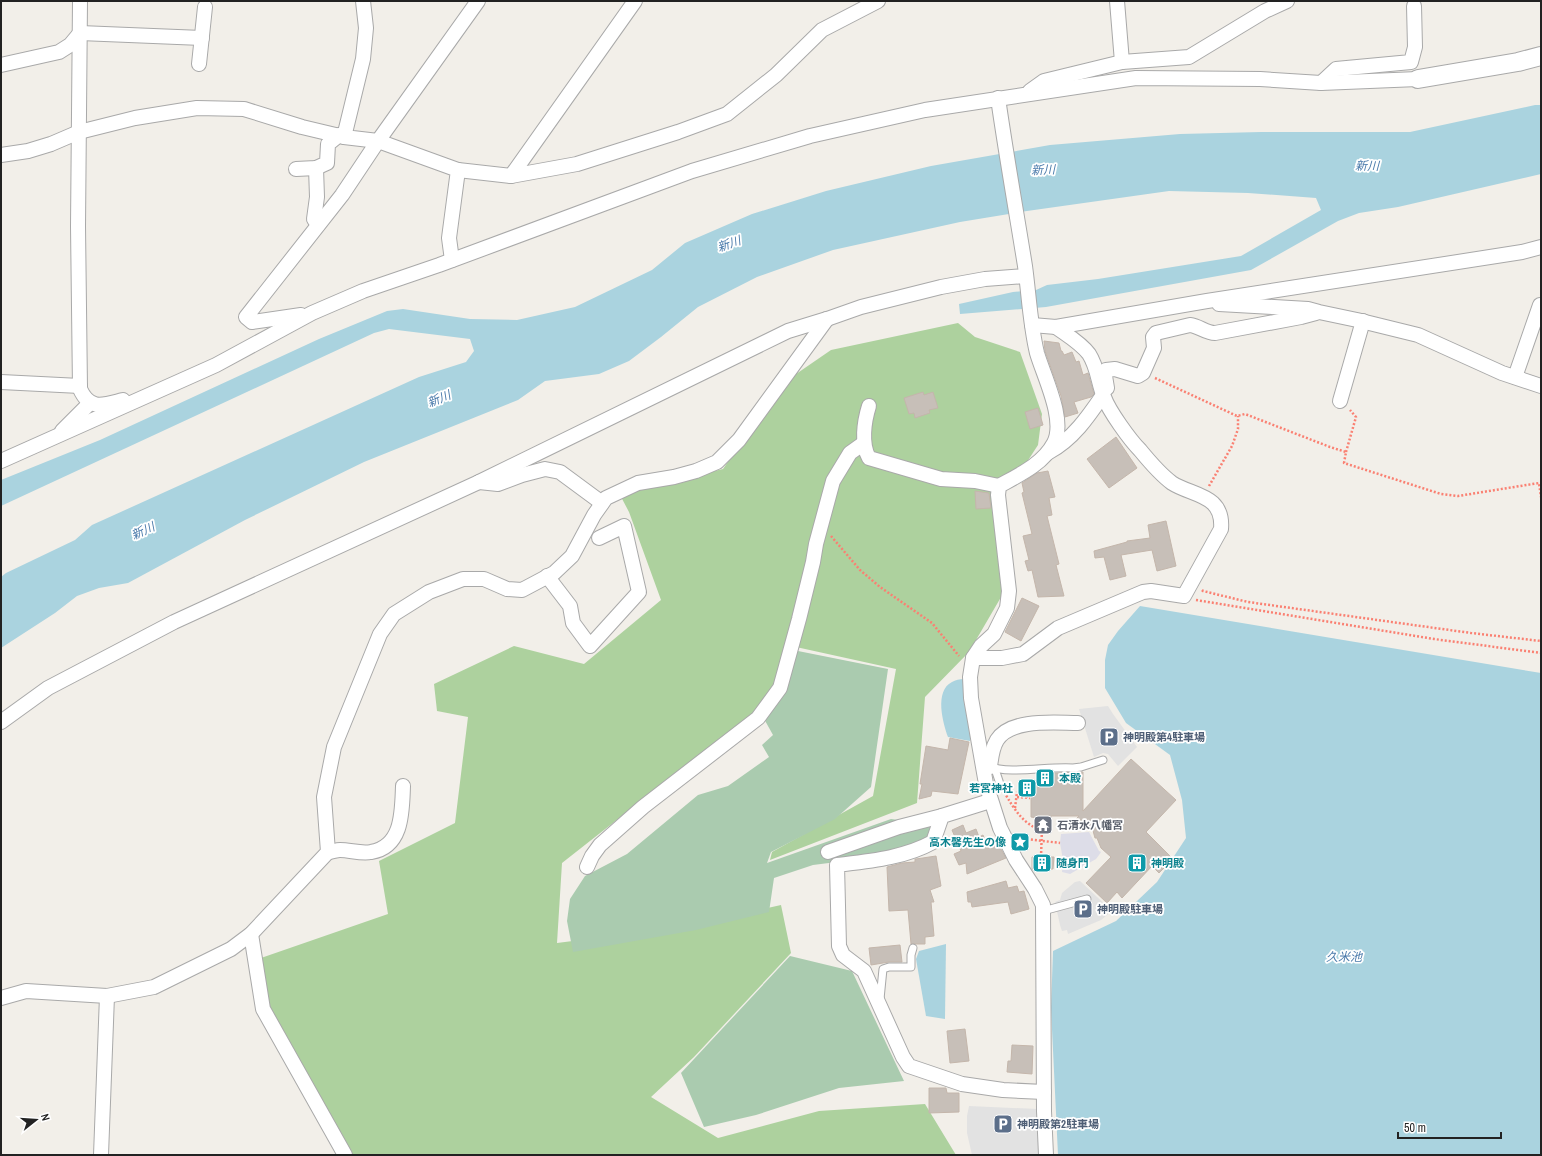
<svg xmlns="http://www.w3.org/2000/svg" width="1542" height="1156" viewBox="0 0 1542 1156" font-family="'Archivo Narrow','Noto Sans JP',sans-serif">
<rect width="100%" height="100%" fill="#f2efe9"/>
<!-- forest -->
<path fill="#add19e" d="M958 323 975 337 1020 352 1042 414 1038 445 1023 468 991 487 1004 592 969 652 925 697 917 803 770 860 772 852 873 796 896 669 796 647 763 705 562 863 557 943 683 927 781 905 791 953 694 1057 651 1097 718 1138 819 1111 925 1104 956 1155H351L272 1016 261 958 388 914 379 861 455 823 468 717 437 711 434 684 514 646 584 664 661 600 629 512 619 493 723 469 783 383 831 350Z"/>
<!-- cemetery -->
<g fill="#aacbaf">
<path d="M798 651 888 669 871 787 835 819 771 852 767 863 891 819 936 825 931 839 884 856 813 865 774 878 769 912 696 930 573 952 567 921 570 899 585 876 627 854 698 795 728 786 769 757 762 745 773 735 763 717 794 655Z"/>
<path d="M790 956 852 971 904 1081 839 1088 756 1115 704 1127 681 1073Z"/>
</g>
<!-- parking -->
<g fill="#e2e2e2">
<path d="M1108 706 1113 714 1137 747 1118 766 1108 754 1103 753 1094 757 1079 709Z"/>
<path d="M1080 881 1112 911 1101 920 1068 934 1067 930 1062 931 1060 925 1055 902 1060 900 1062 893 1075 882Z"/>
<path d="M969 1106 1038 1109 1039 1155H972L967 1133V1116Z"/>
</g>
<!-- plaza -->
<path fill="#dddde8" d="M1089 832 1099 851 1101 852 1099 855 1096 859 1070 874 1062 872 1063 860 1060 843 1061 834Z"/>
<!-- water -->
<g fill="#aad3df">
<path d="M1535 105H1541V174L1398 207 1359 213 1338 221 1251 270 1046 307 960 314 959 304 1013 292 1036 290 1047 285 1098 279 1241 256 1321 210 1316 198 1248 193 1169 191 1027 211 960 222 833 250 757 277 698 307 661 337 629 361 599 374 545 381 518 400 364 462 245 520 128 583 99 588 77 596 55 613 1 648V577L6 573 75 540 92 525 419 377 466 362 474 351 470 339 389 329 374 333 1 506V480L100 440 319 339 387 311 403 309 470 319 517 320 575 307 652 270 685 243 752 214 826 191 931 166 1050 145 1180 134 1261 132H1410Z"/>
<path d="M1140 606 1541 673V1155H1058L1051 1008 1053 951 1116 921 1157 882 1186 838 1182 800 1170 755 1126 723 1105 688V660L1108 645 1118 631Z"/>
<path d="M964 679 971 736 970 741 948 737C943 723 934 691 952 682 955 680 960 679 964 679Z"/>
<path d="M946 944 945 1019 926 1016 916 959 919 951Z"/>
</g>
<!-- building -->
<g fill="#c7bfb8" stroke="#c4b6ab">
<path d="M1044 341 1059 343 1061 351H1062L1064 355 1072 352 1076 362 1079 361 1083 375 1088 373 1094 394 1091 397 1074 402 1078 413 1065 417 1061 396 1045 351Z"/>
<path d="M923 392 924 395 933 392 938 408 929 410 930 413 915 418 914 413 909 414 904 398Z"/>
<path d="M1038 408 1043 425 1030 429 1025 412Z"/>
<path d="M1116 437 1137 468 1109 488 1087 459Z"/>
<path d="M1048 471 1055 497 1049 498 1052 515 1047 516 1059 564 1056 565 1064 596 1038 597 1032 570 1028 571 1025 561 1029 560 1023 536 1032 534 1022 493 1024 492 1022 483 1037 473Z"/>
<path d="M975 491 989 493 991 508 976 509Z"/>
<path d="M1166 521 1176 566 1157 571 1152 550 1121 555 1126 576 1110 580 1104 557 1095 558 1094 551 1127 542V541L1150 538 1148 525Z"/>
<path d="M1022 598 1039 606 1021 641 1005 632Z"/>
<path d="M950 738 969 742 958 794 932 791 931 796 919 799 922 784H920L926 746 948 750Z"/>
<path d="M1131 759 1176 800 1146 832 1173 859 1159 873 1152 866 1122 898 1117 892 1107 903 1086 883 1111 857 1101 848 1097 838H1095L1092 827 1075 826 1076 819 1079 816H1051V822H1037V818L1031 817V784L1038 785V774L1083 772V811Z"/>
<path d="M963 825 966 833 976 829 979 837 983 835 988 848 998 844 1006 858 967 874 966 863 959 865 954 854 961 851 952 830Z"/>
<path d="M936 856 941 886 930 890 934 902H931L934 936 925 937V944H911L908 910 889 911 887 867 902 863 915 862V859H916Z"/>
<path d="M1032 857H1054L1053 869H1032Z"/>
<path d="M1006 881 1008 888 1017 886 1019 892 1024 891 1029 909 1011 914 1008 902 972 907 971 902H968L967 892Z"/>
<path d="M900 945 902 962H889L871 965 869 948Z"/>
<path d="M965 1029 969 1061 950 1063 947 1031Z"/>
<path d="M1012 1045 1033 1046 1032 1074 1007 1072 1008 1061H1011Z"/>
<path d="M929 1088H946L947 1093H959V1112L929 1113Z"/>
</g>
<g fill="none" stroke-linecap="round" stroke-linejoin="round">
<defs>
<g id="service">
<path d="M988 766C1010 775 1048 766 1073 768L1081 767 1103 760"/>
<path d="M995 769 1000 784"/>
<path d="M1043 911 1087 899"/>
<path d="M880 999 883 969 889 967H911V955L913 948"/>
</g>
<g id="minor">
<path d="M80 1 78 226 80 389C90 411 103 405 123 400"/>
<path d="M1122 62 1189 57 1265 11 1287 1"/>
<path d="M199 64 205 7"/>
<path d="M1 65 59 52 70 45 80 33 202 38"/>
<path d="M1321 83 1336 69 1411 62 1415 47 1414 6"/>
<path d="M1030 91 1044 81 1122 62 1117 1"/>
<path d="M998 98C1006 154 1016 210 1025 266 1029 295 1030 324 1037 353 1044 377 1066 420 1054 443 1043 464 1019 475 999 486L998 495 1009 591 1007 608 994 634 981 646 973 658 970 677 971 698 986 784 1000 828 1016 860 1035 889 1043 905 1044 1111 1046 1155"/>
<path d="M1 155 28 151 51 144 79 132 135 118 197 108 244 109 302 127 344 137"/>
<path d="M316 168 317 197 314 219 318 225"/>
<path d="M296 169 316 168 327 163 328 144 339 135"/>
<path d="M458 170 511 176 577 164 678 132 727 114 776 75 822 30 878 1"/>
<path d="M511 176 635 1"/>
<path d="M452 260 449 238 458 170 378 141 478 1"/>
<path d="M1219 304 1308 309 1319 312 1357 320 1418 335 1502 373 1541 386"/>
<path d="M301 315 252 322 246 317 342 195 378 141 344 137 363 59 366 28 363 1"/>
<path d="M1032 325 1056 327 1207 301 1522 252 1541 247"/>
<path d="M1515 377 1540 305"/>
<path d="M1 382 80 386"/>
<path d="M1107 388 1105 376 1106 370 1115 369 1138 376 1143 373 1154 348 1153 337 1156 333 1190 325C1199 326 1206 333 1215 333L1301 317 1316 313"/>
<path d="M1340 401 1363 321"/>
<path d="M869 406C864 422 861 444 869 458L941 479 975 481 999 486"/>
<path d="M62 431 90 403"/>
<path d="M1049 452C1073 439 1088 417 1103 395"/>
<path d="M1 461 216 365 312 313 363 291 439 265 692 171 810 136 925 110 1136 78 1260 79 1321 83 1418 79"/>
<path d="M479 482 498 484 522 475 545 469 560 472 602 503"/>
<path d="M547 576 570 606 573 623 590 646 639 592 624 526 599 538"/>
<path d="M973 658H1002L1023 654 1058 628 1143 592 1151 591 1184 596 1221 529C1224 494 1192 496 1172 483 1160 474 1149 461 1140 450 1130 440 1109 411 1104 397 1098 383 1098 368 1089 354 1081 343 1067 335 1056 327"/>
<path d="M1 722 48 688 174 622 479 482 788 331 827 319 861 307 941 287 985 279 1026 276"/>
<path d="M990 767C991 758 992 748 997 740 1011 718 1055 723 1078 723"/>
<path d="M990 801 942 816 933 842C904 858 870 861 837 865L839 946 843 955 864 971 903 1057 909 1066 962 1084 1003 1090 1044 1092"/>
<path d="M328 852C332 852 336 850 340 850 350 850 361 854 371 852 403 847 402 811 403 786"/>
<path d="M828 852 899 827 942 816"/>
<path d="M587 867 592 856 600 845 643 807 758 718 780 688 799 619 813 562 816 544 833 481 850 453 864 443"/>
<path d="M251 934 263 1009 345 1155"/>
<path d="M1 998 26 991 107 996 154 987 231 949 251 934 328 852 324 797 334 747 380 634 394 614 429 592 463 579H484L507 589 522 590 554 573 572 556 594 515 606 498 638 483 674 477 696 471 717 462 739 440 827 319"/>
<path d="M101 1155 107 996"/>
</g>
<path id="tertiary" d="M1418 79 1518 62 1541 56"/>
</defs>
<!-- service casing -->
<use href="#service" stroke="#a9a9a9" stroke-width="9"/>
<!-- minor casing -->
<use href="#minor" stroke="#a9a9a9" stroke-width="16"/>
<!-- tertiary casing -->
<use href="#tertiary" stroke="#a9a9a9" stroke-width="20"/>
<!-- path -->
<g stroke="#fa8072" stroke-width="2.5" stroke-dasharray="2 2" stroke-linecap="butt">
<path d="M1155 378 1237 416 1245 414 1330 447 1346 452 1344 463 1441 494 1458 496 1539 483 1541 497"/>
<path d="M1346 452 1356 417 1350 410"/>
<path d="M1209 486 1232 446 1238 429V416"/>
<path d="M831 536 860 570 880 587 932 623 959 656"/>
<path d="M1202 590 1203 591 1248 602 1471 633 1541 641"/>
<path d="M1196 600 1434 639 1541 653"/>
<path d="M1004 792C1015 810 1022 823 1042 831"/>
<path d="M1017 797 1030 798"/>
<path d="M1027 798V792"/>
<path d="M1015 808 1017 792"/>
<path d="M1019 838 1060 843"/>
<path d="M1041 857 1042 828"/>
</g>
<!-- service -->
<use href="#service" stroke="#fff" stroke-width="7"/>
<!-- minor -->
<use href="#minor" stroke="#fff" stroke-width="14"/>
<!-- tertiary -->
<use href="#tertiary" stroke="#fff" stroke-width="18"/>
</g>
<!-- icons -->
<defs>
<symbol id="parking-square" viewBox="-11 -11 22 22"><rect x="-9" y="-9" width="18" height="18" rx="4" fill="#5c6f8a" stroke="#fff"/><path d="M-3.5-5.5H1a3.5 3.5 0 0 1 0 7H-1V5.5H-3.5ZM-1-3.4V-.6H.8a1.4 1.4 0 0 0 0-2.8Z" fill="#fff"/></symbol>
<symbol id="building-square" viewBox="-11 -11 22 22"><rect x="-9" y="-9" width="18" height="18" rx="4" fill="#0f9aa8" stroke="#fff"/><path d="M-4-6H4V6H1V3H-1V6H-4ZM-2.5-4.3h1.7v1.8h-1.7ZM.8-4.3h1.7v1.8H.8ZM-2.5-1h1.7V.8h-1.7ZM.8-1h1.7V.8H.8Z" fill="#fff"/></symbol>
<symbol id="temple-square" viewBox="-11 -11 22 22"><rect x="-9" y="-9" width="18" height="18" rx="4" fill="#6b7280" stroke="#fff"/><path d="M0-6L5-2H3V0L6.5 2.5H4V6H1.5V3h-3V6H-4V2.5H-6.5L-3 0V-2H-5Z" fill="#fff"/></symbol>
<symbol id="sight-square" viewBox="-11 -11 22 22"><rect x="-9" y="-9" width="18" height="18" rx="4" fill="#0f9aa8" stroke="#fff"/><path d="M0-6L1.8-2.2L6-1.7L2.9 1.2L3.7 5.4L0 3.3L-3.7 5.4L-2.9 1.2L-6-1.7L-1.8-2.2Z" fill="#fff"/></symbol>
</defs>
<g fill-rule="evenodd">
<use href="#parking-square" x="1098" y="726" width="22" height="22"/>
<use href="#building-square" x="1034" y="767" width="22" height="22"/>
<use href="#building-square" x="1016" y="777" width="22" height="22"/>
<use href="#temple-square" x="1032" y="814" width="22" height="22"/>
<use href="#sight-square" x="1009" y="831" width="22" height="22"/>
<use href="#building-square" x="1031" y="852" width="22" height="22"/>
<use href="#building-square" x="1126" y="852" width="22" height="22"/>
<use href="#parking-square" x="1072" y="898" width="22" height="22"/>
<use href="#parking-square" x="992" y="1113" width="22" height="22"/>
</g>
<g text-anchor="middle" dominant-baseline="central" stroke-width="3.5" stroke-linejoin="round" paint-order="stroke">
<!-- service labels -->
<g font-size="11" font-weight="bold" fill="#4e5e75" stroke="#fff" text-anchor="start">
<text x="1123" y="737">神明殿第4駐車場</text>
<text x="1097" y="909">神明殿駐車場</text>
<text x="1017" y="1124">神明殿第2駐車場</text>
</g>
<!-- culture labels -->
<g font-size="11" font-weight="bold" fill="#0d838f" stroke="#fff" text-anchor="start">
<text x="1059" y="778">本殿</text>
<text x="1013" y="788" text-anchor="end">若宮神社</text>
<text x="1006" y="842" text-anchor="end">高木馨先生の像</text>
<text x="1056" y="863">随身門</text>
<text x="1151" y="863">神明殿</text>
</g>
<!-- worship labels -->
<g font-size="11" font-weight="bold" fill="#5b616d" stroke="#fff" text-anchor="start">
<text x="1057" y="825">石清水八幡宮</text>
</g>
<!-- water labels -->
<g font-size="12" font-style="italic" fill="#4a7aab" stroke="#fff">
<text transform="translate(1367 166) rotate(1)">新川</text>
<text transform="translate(1043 170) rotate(-2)">新川</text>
<text transform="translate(729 244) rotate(-19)">新川</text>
<text transform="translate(439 399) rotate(-23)">新川</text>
<text transform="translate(143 531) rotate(-25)">新川</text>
<text x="1344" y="957">久米池</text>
</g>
</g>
<!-- border -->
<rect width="1542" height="1156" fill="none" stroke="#222222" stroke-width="4"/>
<!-- north arrow -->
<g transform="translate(36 1120) rotate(73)" stroke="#ffffff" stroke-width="3" paint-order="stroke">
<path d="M0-3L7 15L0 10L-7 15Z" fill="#222222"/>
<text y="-6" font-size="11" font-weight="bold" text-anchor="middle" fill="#222222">N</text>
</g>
<!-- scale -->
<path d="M1398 1132v6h103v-6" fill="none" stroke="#222222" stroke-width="2"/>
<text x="1404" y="1132" font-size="12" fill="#222222" stroke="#ffffff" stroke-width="3" paint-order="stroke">50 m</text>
</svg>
